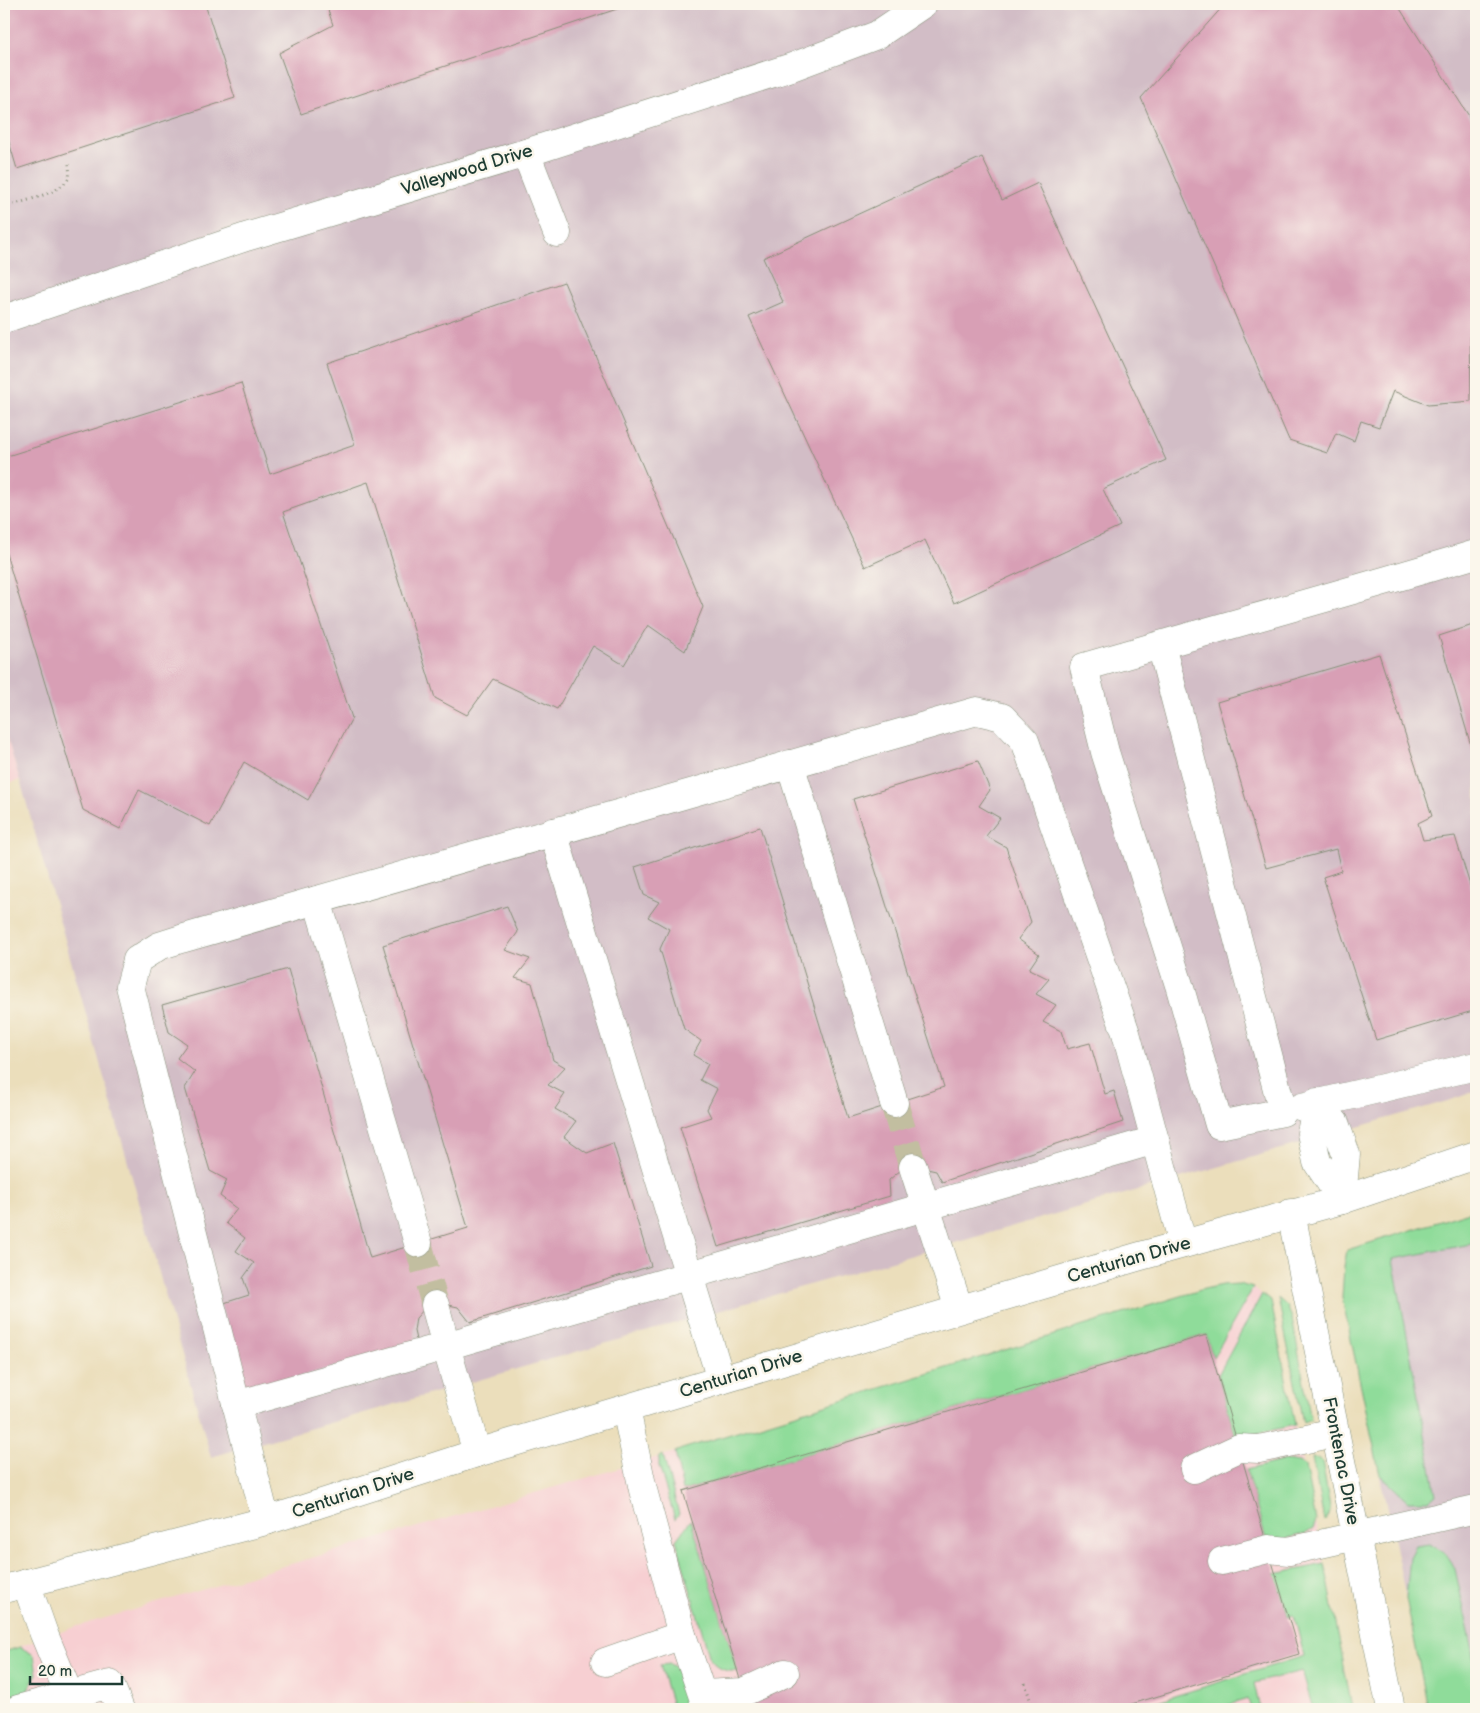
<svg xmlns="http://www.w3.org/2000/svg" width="1480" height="1713" viewBox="0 0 1480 1713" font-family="'Balsamiq Sans',sans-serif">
<rect width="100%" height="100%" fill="#fbf7ec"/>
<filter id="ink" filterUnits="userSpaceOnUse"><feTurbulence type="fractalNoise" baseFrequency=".02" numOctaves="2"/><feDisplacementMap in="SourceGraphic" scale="10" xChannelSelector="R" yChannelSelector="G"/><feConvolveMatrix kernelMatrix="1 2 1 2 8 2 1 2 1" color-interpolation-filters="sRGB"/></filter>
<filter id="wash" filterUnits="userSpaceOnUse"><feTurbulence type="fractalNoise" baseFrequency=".0096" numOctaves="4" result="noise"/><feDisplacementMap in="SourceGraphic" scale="20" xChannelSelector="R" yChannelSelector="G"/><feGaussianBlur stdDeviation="1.12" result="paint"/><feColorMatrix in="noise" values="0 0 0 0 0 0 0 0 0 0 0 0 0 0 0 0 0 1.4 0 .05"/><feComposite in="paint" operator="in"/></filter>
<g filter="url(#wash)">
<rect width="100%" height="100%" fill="#ebdebb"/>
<!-- built -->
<g fill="#f7cfd2">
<path d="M4 728 20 780 4 785Z"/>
<path d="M1239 1284 1253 1288 1271 1301 1295 1425 1316 1521 1352 1709H4V1652L78 1626 675 1452 1223 1285Z"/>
</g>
<!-- industrial -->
<g fill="#d2bdc6">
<path d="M4 4H1476V1091L1451 1100 211 1457 20 780 4 728Z"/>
<path d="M1476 1210V1709H1428L1406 1598 1342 1298 1344 1267 1347 1250Z"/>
</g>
<!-- green -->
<g fill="#8fdc9a" stroke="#578c67">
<path d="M1476 1210V1243L1393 1259 1436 1495 1429 1501H1408L1380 1475 1342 1298 1344 1267 1347 1250Z"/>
<path d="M1239 1284 1253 1288 1213 1358 1206 1335 683 1491 675 1452 682 1449 1204 1289 1223 1285Z"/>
<path d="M1262 1294 1271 1301 1295 1425 1236 1438 1218 1375Z"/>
<path d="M1278 1298 1287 1306 1292 1318 1311 1420 1303 1423Z"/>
<path d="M663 1455 679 1514 675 1519 659 1466V1458Z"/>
<path d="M1312 1458 1318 1459 1322 1462 1330 1507 1329 1515 1324 1521Z"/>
<path d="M1286 1460 1299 1462 1305 1466 1316 1521 1313 1529 1305 1534 1267 1543 1246 1470Z"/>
<path d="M691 1520 738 1671C725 1672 718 1669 710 1659L676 1540Z"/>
<path d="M1429 1544 1444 1552 1455 1569 1476 1664V1709H1428L1406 1598 1410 1557 1416 1546Z"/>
<path d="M1325 1564 1352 1709H1313L1302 1671 1254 1683 1260 1709H1251L1248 1699 1214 1709H1132L1304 1656 1294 1615 1288 1616 1275 1574Z"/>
<path d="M20 1647 34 1655 37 1674 27 1691 4 1699V1652Z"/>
<path d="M670 1664 676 1667 688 1709H673L660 1665Z"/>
</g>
<g id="blocks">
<!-- building -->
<g fill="#d89fb5">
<path d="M4 4H205L235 98 17 169 4 125Z"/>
<path d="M326 4H632L301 114 279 53 333 25Z"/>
<path d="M1225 4H1397L1476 127V324L1470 325 1471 401 1428 405 1393 391 1379 427 1361 421 1354 441 1336 433 1327 453 1289 440 1141 98Z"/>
<path d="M982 157 1002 200 1038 183 1166 460 1103 489 1120 526 954 603 925 540 865 567 749 317 783 302 763 258Z"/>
<path d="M564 282 703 607 685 651 648 625 624 665 593 646 557 709 493 679 467 715 435 698 368 482 283 512 352 718 308 800 244 762 210 826 139 790 120 829 83 810 4 547V457L241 383 270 474 355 445 327 363Z"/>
<path d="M1476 624V763L1439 636Z"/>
<path d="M1379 654 1432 816 1418 823 1423 840 1455 836 1476 905V1010L1376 1040 1323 877 1341 871 1336 849 1266 868 1217 702Z"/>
<path d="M978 761 990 790 979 806 1000 818 986 836 1006 847 1031 922 1018 939 1039 954 1029 969 1049 979 1036 994 1056 1005 1043 1022 1061 1031 1067 1049 1090 1043 1105 1094 1114 1091 1123 1122 942 1182 936 1171 918 1167 902 1169 889 1180 890 1196 718 1247 680 1127 711 1117 707 1109 717 1089 700 1080 708 1064 693 1055 701 1041 684 1029 660 949 669 929 648 917 659 902 644 895 635 867 760 827 848 1118 944 1087 853 799Z"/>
<path d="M507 906 518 932 505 950 530 959 515 978 532 983 553 1060 565 1067 548 1085 565 1094 555 1109 576 1121 564 1137 587 1153 613 1143 651 1266 470 1322 458 1307 444 1304 426 1307 416 1318 414 1331 417 1344 246 1391 221 1304 249 1295 243 1278 254 1263 236 1251 245 1238 226 1223 237 1209 220 1196 227 1180 210 1171 185 1088 195 1072 177 1058 187 1044 169 1032 162 1005 288 969 370 1258 468 1228 383 945Z"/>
<path d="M1206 1335 1299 1654 1115 1709H749L683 1491Z"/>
</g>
</g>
</g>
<g filter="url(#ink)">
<use href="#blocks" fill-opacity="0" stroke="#858e78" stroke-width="1"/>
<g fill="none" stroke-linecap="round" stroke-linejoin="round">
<!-- minor-tunnel -->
<g stroke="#c2bea0" stroke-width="28" stroke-dasharray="28 14" stroke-linecap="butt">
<path d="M894 1103 913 1167"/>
<path d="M418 1243 435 1305"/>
</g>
<defs>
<g id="minor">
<path d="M526 153 557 233"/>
<path d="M4 319 246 237 526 153 792 67 877 35 923 4"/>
<path d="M1161 645 1283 1112 1219 1125 1180 988 1105 752 1084 667C1214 629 1346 593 1476 554"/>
<path d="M790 764 894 1103"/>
<path d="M553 832 721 1380"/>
<path d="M317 900 418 1243"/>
<path d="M1317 1102 1335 1123 1346 1154 1342 1200 1317 1162 1311 1133Z"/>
<path d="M1302 1107 1476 1066"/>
<path d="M913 1167 959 1309"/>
<path d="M1291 1213 1391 1709"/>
<path d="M236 1405 446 1346 435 1305"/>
<path d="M626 1409 643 1490 682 1635 707 1709"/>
<path d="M477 1453 446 1346 1155 1140"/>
<path d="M1194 1469 1239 1448 1259 1449 1335 1433"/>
<path d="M266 1521 130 986 137 960 159 946 181 939 977 711 1002 717 1025 741 1126 1033 1183 1244"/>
<path d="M1222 1561 1268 1549 1289 1551 1476 1509"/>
<path d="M26 1583 44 1634 75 1709"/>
<path d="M4 1589 266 1521 477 1453 721 1380 1137 1257 1342 1200 1476 1155"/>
<path d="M605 1662 682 1635"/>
<path d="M703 1694 744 1692 785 1673"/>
<path d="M18 1709 110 1684 120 1709"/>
</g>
</defs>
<!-- minor casing -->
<use href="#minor" stroke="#858e78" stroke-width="29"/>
<!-- path -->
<g stroke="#858e78" stroke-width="3" stroke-dasharray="1 4" stroke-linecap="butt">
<path d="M4 207C20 202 63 193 69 177 70 173 69 168 69 164"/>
<path d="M1025 1683 1033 1709"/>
</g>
<!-- minor -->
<use href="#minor" stroke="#fff" stroke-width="28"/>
</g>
</g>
<g text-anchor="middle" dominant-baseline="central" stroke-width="5" stroke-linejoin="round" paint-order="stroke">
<!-- street labels -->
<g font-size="18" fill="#1f3d34" stroke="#fbf7ec">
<text transform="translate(467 170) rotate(-17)">Valleywood Drive</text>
<text transform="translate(1129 1260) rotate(-16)">Centurian Drive</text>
<text transform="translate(741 1374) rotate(-17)">Centurian Drive</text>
<text transform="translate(1341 1461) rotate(79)">Frontenac Drive</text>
<text transform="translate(353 1493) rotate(-18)">Centurian Drive</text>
</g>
</g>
<!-- margin -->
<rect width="1480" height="1713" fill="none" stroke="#fbf7ec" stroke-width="20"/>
<!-- scale -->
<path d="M30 1676v8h92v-8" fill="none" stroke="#1f3d34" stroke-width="2.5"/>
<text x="38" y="1676" font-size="15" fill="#1f3d34" stroke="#fbf7ec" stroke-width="4" paint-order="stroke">20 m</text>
</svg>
